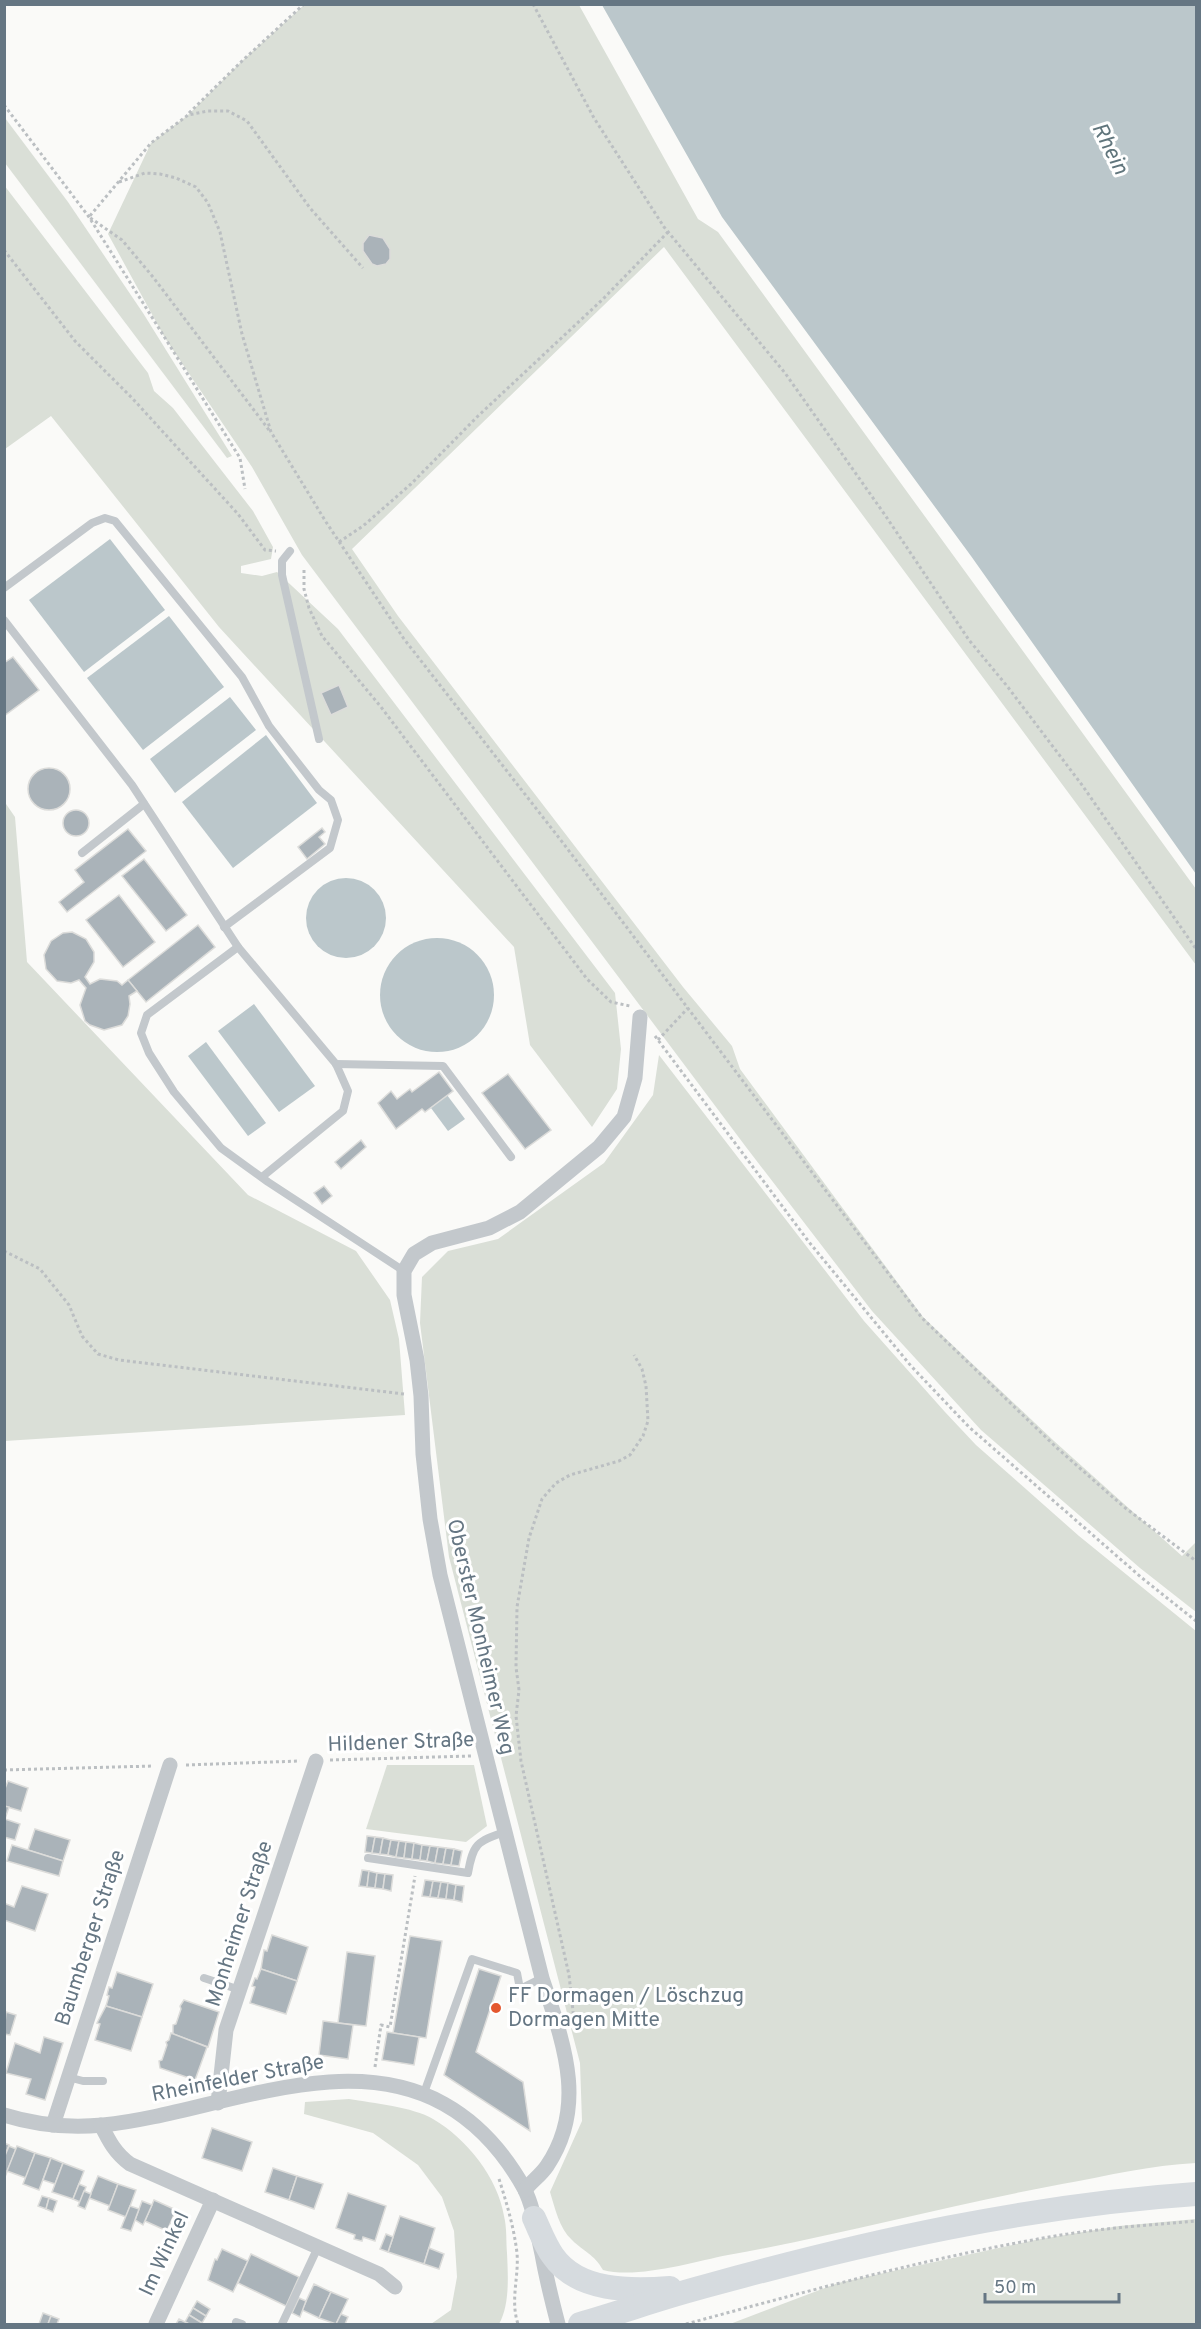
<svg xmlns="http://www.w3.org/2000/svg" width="1201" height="2329" viewBox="0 0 1201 2329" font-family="Overpass,sans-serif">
<rect width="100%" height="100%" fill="#fafaf8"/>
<!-- green -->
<g fill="#dadfd7">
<path d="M304 5H579L698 219 718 232 1196 889V965L664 247 352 549 398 616 683 987 732 1046 740 1069 923 1317 1054 1441 1182 1556 1196 1542V1612L1140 1568 981 1430 872 1311 746 1147 302 555 252 467 165 338 108 234 151 143 188 115 242 61Z"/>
<path d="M5 118 68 202 143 313 232 456 227 458 5 163Z"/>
<path d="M4 185 148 373 154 391 173 408 253 511 273 547 271 559 241 566V573L262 576 277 572 338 629 615 993 621 1049 617 1089 592 1127 530 1045 514 947 219 627 51 416 5 449Z"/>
<path d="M4 801 15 817 27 962 248 1195 356 1251 390 1300 399 1339 405 1415 5 1441Z"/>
<path d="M659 1055 864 1321 945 1412 976 1445 1079 1536 1196 1631V2163C1151 2165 1107 2176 1062 2184 950 2205 840 2235 728 2255 693 2262 637 2279 603 2270 594 2254 584 2252 572 2240 559 2228 555 2208 550 2192L582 2121 580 2063 449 1557 420 1323 422 1277 448 1251 498 1239 604 1163 653 1095Z"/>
<path d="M387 1765H474L487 1826 466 1842 366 1829Z"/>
<path d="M349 2099C373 2103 413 2107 433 2119 467 2139 498 2178 504 2216 507 2228 506 2241 507 2253 508 2275 510 2305 499 2324H431L451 2310 457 2277 454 2231 442 2197 418 2165 373 2133 304 2114 305 2102Z"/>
<path d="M1196 2219V2324H730L838 2283 1035 2240 1119 2226Z"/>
</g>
<!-- water -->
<g fill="#bbc7cb">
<path d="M602 5H1196V874L971 556 722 217Z"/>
<path d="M110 539 165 610 84 672 29 600Z"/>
<path d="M169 616 224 687 143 750 87 678Z"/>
<path d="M230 697 256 730 175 793 150 759Z"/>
<path d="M266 735 317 803 233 868 182 802Z"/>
<circle cx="346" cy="918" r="40"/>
<circle cx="437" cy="995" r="57"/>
<path d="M254 1004 315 1086 279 1112 218 1031Z"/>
<path d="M206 1042 266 1123 248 1136 188 1056Z"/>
<path d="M447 1095 465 1119 448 1131 431 1108Z"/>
</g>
<!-- building -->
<g fill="#aab3b9" stroke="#dcdcda" stroke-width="1.5">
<path d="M369 235 383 238 390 249V259L386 264 377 266 372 264 363 251V243Z"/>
<path d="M13 657 39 690 4 716V663Z"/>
<path d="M339 685 348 707 331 715 321 693Z"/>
<circle cx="49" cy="789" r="21"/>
<circle cx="76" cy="823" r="13"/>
<path d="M322 828 325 832 319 837 325 844 307 859 298 847Z"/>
<path d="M128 829 146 851 67 912 59 902 84 882 75 870Z"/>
<path d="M144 859 187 915 166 931 122 876Z"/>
<path d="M119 895 155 942 123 967 86 920Z"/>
<path d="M198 925 215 947 146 1002 128 980Z"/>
<path d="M72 932 86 939 94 952V962L85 977 90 984 100 979 117 981 122 985 128 980 137 991 129 996 130 1004 128 1016 122 1025 104 1030 90 1025 85 1021 80 1005 86 988 79 980 71 983 57 981 46 969 44 955 51 941 63 933Z"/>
<path d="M439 1072 453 1091 425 1112 422 1109 396 1129 378 1103 391 1091 397 1099 410 1089 412 1092Z"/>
<path d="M508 1074 551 1130 525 1149 482 1093Z"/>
<path d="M361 1140 366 1147 341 1169 335 1162Z"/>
<path d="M324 1186 332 1196 322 1204 314 1193Z"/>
<path d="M8 1781 28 1788 21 1811 4 1806V1791Z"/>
<path d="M4 1806 9 1807 5 1819 20 1824 15 1840 4 1837Z"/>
<path d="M35 1829 70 1840 63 1861 28 1850Z"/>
<path d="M367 1836 375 1837 372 1853 365 1852Z"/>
<path d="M375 1837 383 1838 380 1854 372 1853Z"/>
<path d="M383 1838 391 1840 388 1855 380 1854Z"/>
<path d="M391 1840 399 1841 396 1857 388 1855Z"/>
<path d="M399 1841 406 1842 404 1858 396 1857Z"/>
<path d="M406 1842 414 1843 412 1859 404 1858Z"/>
<path d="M414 1843 422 1845 420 1860 412 1859Z"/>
<path d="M12 1845 63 1861 59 1876 7 1861Z"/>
<path d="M422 1845 430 1846 427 1861 420 1860Z"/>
<path d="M430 1846 438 1847 435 1863 427 1861Z"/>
<path d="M438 1847 446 1848 443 1864 435 1863Z"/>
<path d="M446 1848 454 1849 451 1865 443 1864Z"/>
<path d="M454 1849 462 1851 459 1866 451 1865Z"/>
<path d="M362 1870 369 1871 367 1887 359 1886Z"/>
<path d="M369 1871 377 1873 375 1888 367 1887Z"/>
<path d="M377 1873 385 1874 383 1889 375 1888Z"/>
<path d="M385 1874 393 1875 391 1891 383 1889Z"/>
<path d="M425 1880 433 1881 430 1897 422 1896Z"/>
<path d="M433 1881 441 1882 438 1898 430 1897Z"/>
<path d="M441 1882 448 1883 446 1899 438 1898Z"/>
<path d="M448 1883 456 1885 454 1900 446 1899Z"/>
<path d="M456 1885 464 1886 462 1902 454 1900Z"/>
<path d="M22 1886 48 1894 35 1931 4 1920V1903L14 1907Z"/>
<path d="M272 1935 308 1947 297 1981 261 1969 264 1950 267 1951Z"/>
<path d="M410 1936 442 1941 426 2038 393 2033Z"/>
<path d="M347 1952 375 1956 366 2026 338 2023Z"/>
<path d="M261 1969 297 1981 286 2014 250 2003 255 1987 252 1986 255 1978 257 1979Z"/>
<path d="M479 1969 501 1976 476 2052 523 2082 530 2131 444 2075Z"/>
<path d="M117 1972 153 1984 142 2017 106 2006 109 1996 107 1995 109 1987 112 1988Z"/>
<path d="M184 2000 219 2012 208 2047 173 2034V2025L176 2024 181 2009 180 2006Z"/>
<path d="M106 2006 142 2017 131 2051 95 2040 100 2024 97 2023Z"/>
<path d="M6 2012 16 2015 10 2035 4 2034Z"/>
<path d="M323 2021 353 2025 348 2059 319 2055Z"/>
<path d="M387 2032 419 2037 414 2065 382 2060Z"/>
<path d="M171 2033 207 2047 195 2080 160 2068 159 2061 162 2060 167 2045 166 2042 169 2040Z"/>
<path d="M44 2037 63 2043 45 2100 26 2094 31 2079 6 2073 15 2043 40 2053Z"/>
<path d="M212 2128 252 2142 242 2171 202 2158Z"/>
<path d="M4 2143 9 2145 4 2158Z"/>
<path d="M9 2146 16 2149 5 2177 4 2158Z"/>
<path d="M17 2146 35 2153 26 2178 7 2171Z"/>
<path d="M35 2153 51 2158 39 2190 23 2184Z"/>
<path d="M51 2158 63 2163 55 2184 43 2180Z"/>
<path d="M63 2163 84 2171 73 2199 52 2192Z"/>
<path d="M273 2168 297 2176 289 2200 265 2192Z"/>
<path d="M98 2176 118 2184 110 2206 89 2198Z"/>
<path d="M297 2176 323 2184 314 2209 289 2200Z"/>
<path d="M79 2184 86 2187 80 2202 73 2199Z"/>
<path d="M118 2184 136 2190 126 2217 108 2210Z"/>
<path d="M84 2191 91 2194 85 2209 78 2206Z"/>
<path d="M348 2193 386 2206 375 2241 363 2237 362 2241 354 2239 355 2235 336 2228Z"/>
<path d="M42 2196 49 2198 46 2209 38 2206Z"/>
<path d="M49 2198 57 2201 53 2212 46 2209Z"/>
<path d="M154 2200 176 2210 167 2231 145 2221Z"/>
<path d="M142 2201 152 2205 143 2225 135 2220Z"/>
<path d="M130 2206 139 2209 131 2231 121 2228Z"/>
<path d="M400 2216 435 2228 424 2264 388 2252Z"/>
<path d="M386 2234 393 2237 388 2252 380 2249Z"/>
<path d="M429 2248 444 2254 439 2269 424 2264Z"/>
<path d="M222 2249 248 2261 233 2292 208 2280 215 2259 217 2260Z"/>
<path d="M251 2254 299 2277 286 2306 238 2283Z"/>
<path d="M314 2284 331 2292 319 2318 302 2310Z"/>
<path d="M331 2292 348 2299 336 2324 319 2318Z"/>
<path d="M299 2298 306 2301 300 2317 292 2313Z"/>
<path d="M197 2301 210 2309 206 2316 193 2308Z"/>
<path d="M193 2308 206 2316 202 2323 189 2315Z"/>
<path d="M43 2313 51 2316 48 2324H39Z"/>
<path d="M341 2314 348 2317 345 2324H336Z"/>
<path d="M189 2315 202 2323 201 2324H189L185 2322Z"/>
<path d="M51 2316 59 2319 57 2324H48Z"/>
<path d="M179 2319 189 2324H176Z"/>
</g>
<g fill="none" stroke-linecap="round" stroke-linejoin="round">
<!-- path -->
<g stroke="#bbbfc2" stroke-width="3" stroke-dasharray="3 3" stroke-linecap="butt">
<path d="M533 4 594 118 664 227 785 373 885 515 969 640 1007 686 1082 785 1196 949"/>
<path d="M4 105 89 217 165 338 240 458 245 489"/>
<path d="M189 113 242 61 304 4"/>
<path d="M119 182 145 173 160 174 176 178 196 187 208 203 220 232 242 334 271 432 326 522 404 639 563 843 922 1318 1057 1448 1124 1507 1196 1561"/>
<path d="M4 250 75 341 133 399 238 514 265 550 276 551"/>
<path d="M269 430 153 277 122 240 89 217 151 143 188 115 208 111H228L247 121 310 208 363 268"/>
<path d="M339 542 363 526 411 484 478 416 602 300 668 232"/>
<path d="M304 570V589L309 608 322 636 381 707 587 979 611 1002 630 1006"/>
<path d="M655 1036 809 1242 911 1366 969 1427 1142 1578 1196 1621"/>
<path d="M658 1040 688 1008"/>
<path d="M4 1251 40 1269 69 1305 82 1336 98 1354 119 1360 404 1394"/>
<path d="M330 1760 471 1756"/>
<path d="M186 1765 300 1761"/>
<path d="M4 1770 153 1766"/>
<path d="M574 2020 569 1975 521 1761 516 1716 519 1690 516 1667 517 1607 529 1538 542 1499 556 1483 570 1475 619 1461 630 1455 643 1436 648 1421 646 1386 642 1369 634 1355"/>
<path d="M375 2067 381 2025 390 2027 415 1876"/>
<path d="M499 2179C507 2204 514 2228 517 2253 519 2278 510 2300 518 2324"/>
<path d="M686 2324C808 2291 931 2257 1055 2236 1102 2228 1150 2225 1196 2221"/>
</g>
<!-- service -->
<g stroke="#c3c8cc" stroke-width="8">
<path d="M290 551 282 561V575L319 739"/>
<path d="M4 588 92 523 105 518 115 521 242 677 269 726 319 790 331 800 338 820 330 848 224 927"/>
<path d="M4 620 132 785 238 947 336 1064 348 1091 343 1111 262 1177"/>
<path d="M82 853 144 804"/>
<path d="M238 947 147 1015 141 1033 149 1053 174 1092 221 1148 268 1182 404 1271"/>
<path d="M336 1064 443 1066 511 1157"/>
<path d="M368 1858 468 1873C473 1844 477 1841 505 1832"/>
<path d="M204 1978 240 1990"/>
<path d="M68 2077 83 2081H103"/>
<path d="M424 2093 472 1959 517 1973 520 1989 542 1978"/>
<path d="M236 2322 242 2324"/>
<path d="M282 2324 318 2247"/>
</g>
<!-- minor -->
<g stroke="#c3c8cc" stroke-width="15">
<path d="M218 2103 226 2030 316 1761"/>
<path d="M4 2115C36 2125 71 2128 103 2125 212 2114 342 2047 444 2104 478 2123 505 2154 524 2188 534 2208 537 2232 542 2254 546 2277 552 2301 558 2324"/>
<path d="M53 2125 170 1765"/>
<path d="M101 2125C109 2141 115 2153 130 2164L379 2274 395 2287"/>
<path d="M525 2190C531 2182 541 2175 547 2166 588 2105 563 2042 542 1978L440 1575 430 1519 423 1454 421 1396 417 1360 404 1295V1271L414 1254 432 1243 489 1228 520 1212 599 1147 624 1117 635 1078 640 1017"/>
<path d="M156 2324 213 2200"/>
</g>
<!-- primary -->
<g stroke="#d6dbdf" stroke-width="24">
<path d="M534 2218C540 2231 545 2245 553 2256 578 2292 631 2291 670 2288"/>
<path d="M580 2324C622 2312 664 2297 706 2286 866 2242 1030 2205 1196 2194"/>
</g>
</g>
<!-- markers -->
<circle fill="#e4572e" stroke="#fff" stroke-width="2" cx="496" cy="2008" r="6"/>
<g text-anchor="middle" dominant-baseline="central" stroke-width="6" stroke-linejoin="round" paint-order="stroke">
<!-- street labels -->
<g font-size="21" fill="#657683" stroke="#fff">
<text transform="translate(480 1637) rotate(77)">Oberster Monheimer Weg</text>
<text transform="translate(401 1743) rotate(-2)">Hildener Straße</text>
<text transform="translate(240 1924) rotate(-72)">Monheimer Straße</text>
<text transform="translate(91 1938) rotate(-72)">Baumberger Straße</text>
<text transform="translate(238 2079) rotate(-11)">Rheinfelder Straße</text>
<text transform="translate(165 2254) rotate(-65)">Im Winkel</text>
</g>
<!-- poi labels -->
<g font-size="21" fill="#657683" stroke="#fff" text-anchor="start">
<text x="508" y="1996">FF Dormagen / Löschzug<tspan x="508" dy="24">Dormagen Mitte</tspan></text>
</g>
<!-- water labels -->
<g font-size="22" font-style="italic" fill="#60757c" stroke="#fff">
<text transform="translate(1109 149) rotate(63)">Rhein</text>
</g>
</g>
<!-- border -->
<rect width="1201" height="2329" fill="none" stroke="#657683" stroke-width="12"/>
<!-- scale -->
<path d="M985 2293v9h134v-9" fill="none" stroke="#657683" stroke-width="3"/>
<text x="994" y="2293" font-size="18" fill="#657683" stroke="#ffffff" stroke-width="4.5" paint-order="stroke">50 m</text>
</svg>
